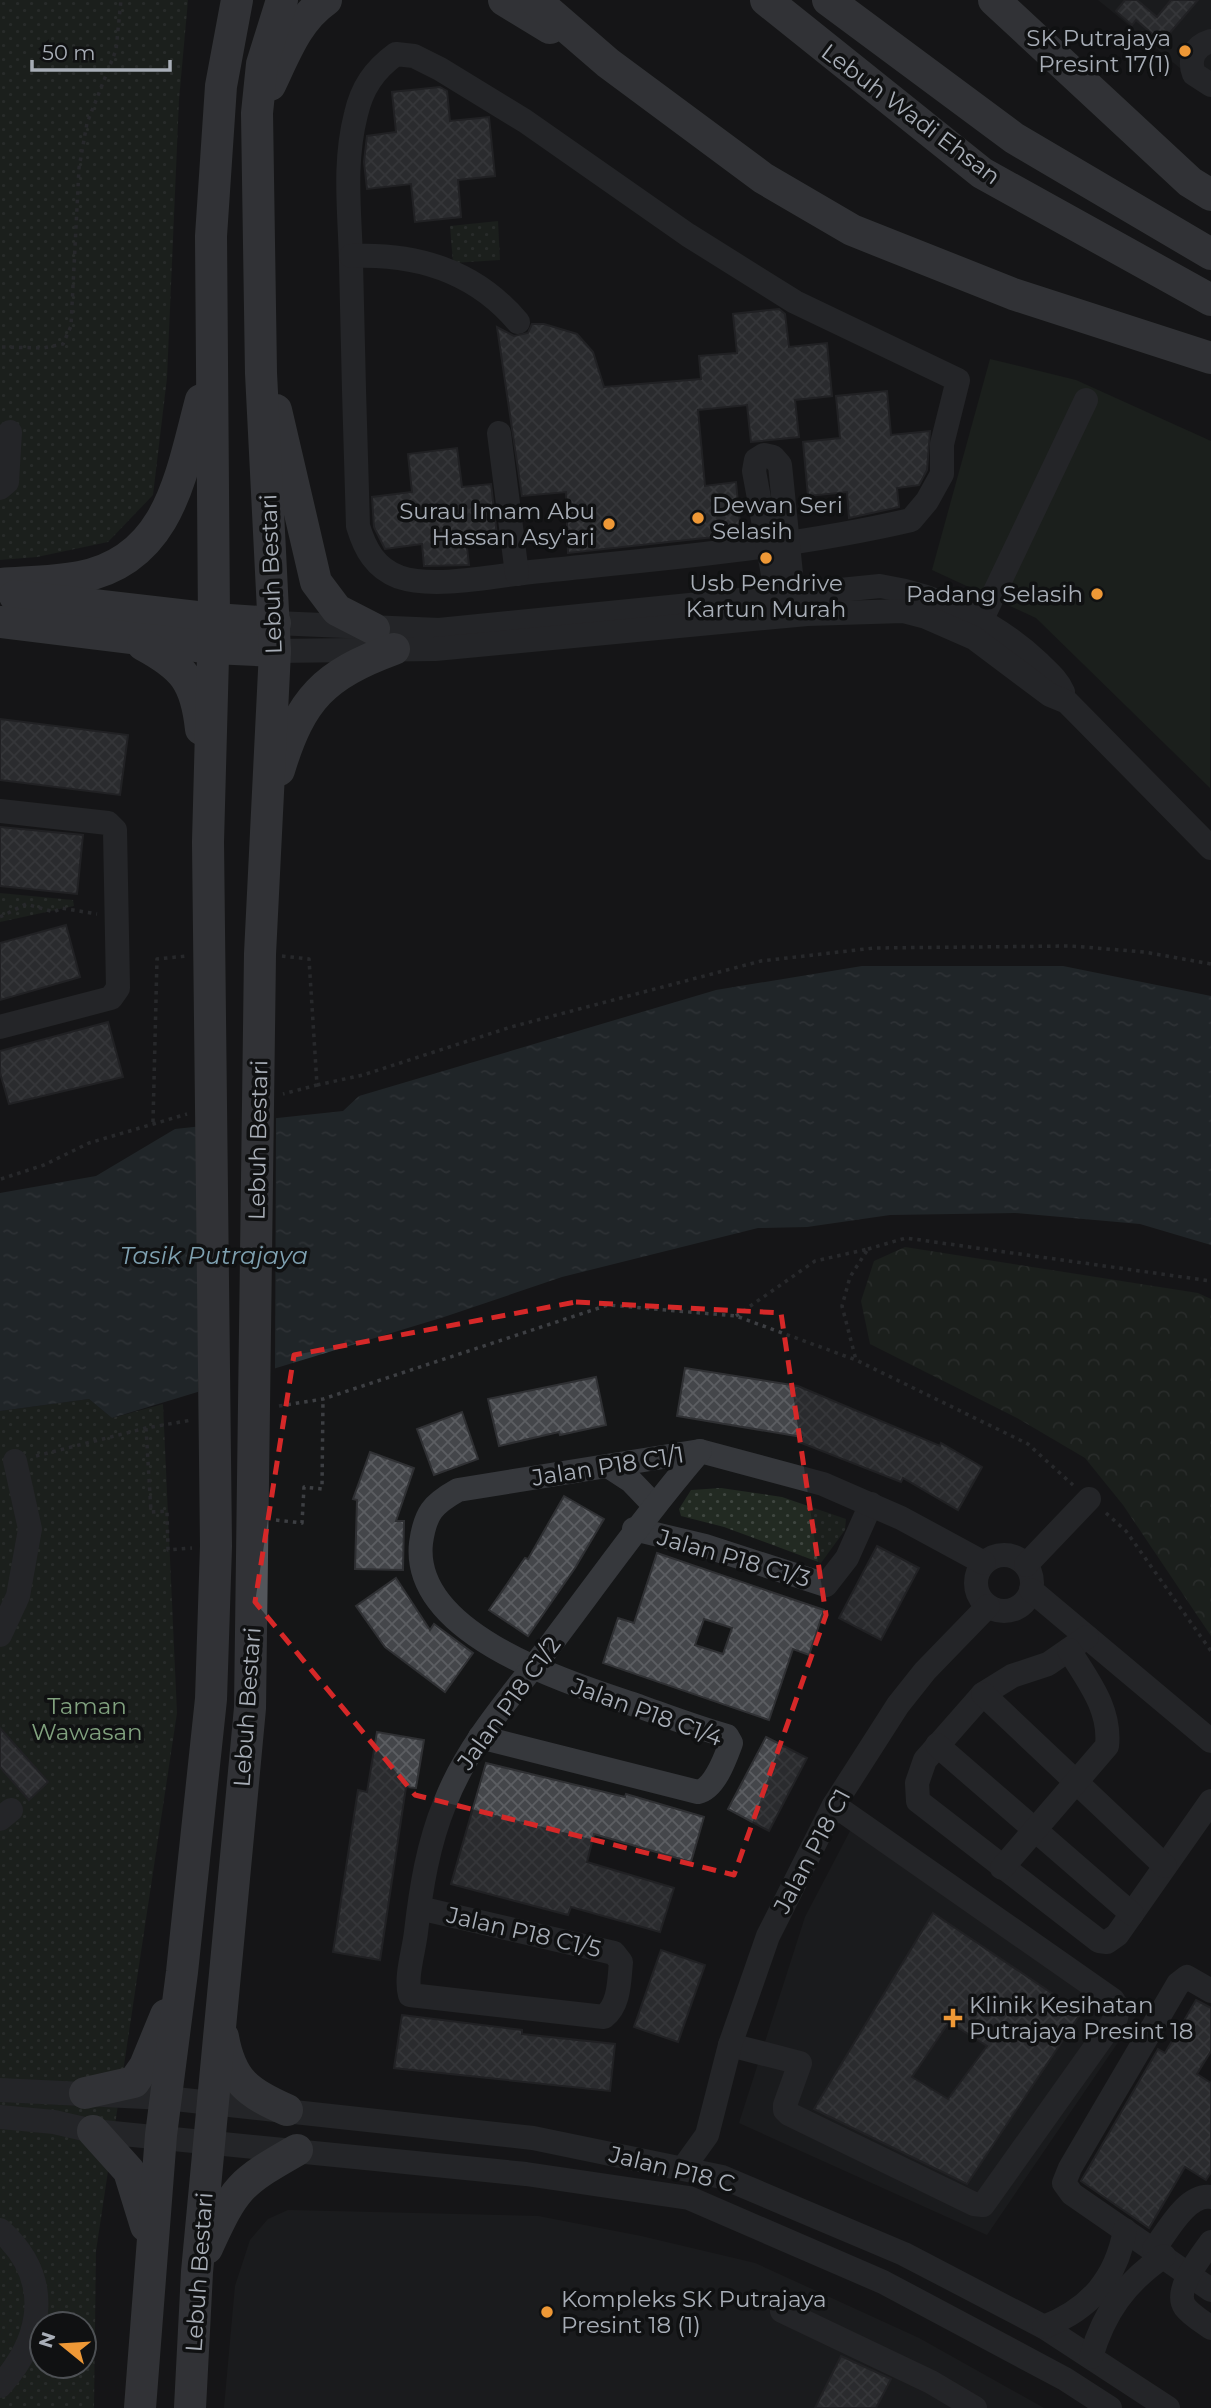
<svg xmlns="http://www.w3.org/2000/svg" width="1211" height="2408" viewBox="0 0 1211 2408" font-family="Montserrat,sans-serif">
<defs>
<pattern id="forest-crowns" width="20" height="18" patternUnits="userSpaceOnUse" patternTransform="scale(1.75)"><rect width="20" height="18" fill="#222a22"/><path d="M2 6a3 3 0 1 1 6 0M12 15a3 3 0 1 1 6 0" fill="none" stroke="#3f4640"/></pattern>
<pattern id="park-dots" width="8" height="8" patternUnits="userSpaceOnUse" patternTransform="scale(1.75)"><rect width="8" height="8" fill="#222a22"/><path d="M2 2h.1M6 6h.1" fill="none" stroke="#3f4640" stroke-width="1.8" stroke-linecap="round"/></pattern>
<pattern id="water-ripples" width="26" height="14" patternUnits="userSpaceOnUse" patternTransform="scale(1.75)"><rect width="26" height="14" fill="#2e383d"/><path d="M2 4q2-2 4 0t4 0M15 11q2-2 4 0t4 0" fill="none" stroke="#495257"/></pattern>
<pattern id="building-cross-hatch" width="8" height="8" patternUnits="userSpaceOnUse" patternTransform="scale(1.75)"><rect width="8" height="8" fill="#44464a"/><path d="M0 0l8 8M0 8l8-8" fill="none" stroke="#5c5e62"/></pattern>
</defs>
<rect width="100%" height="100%" fill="#151617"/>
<!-- built -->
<g fill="#212224">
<path d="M1098 0H1211V94L1108 8Z"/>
<path d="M860 1812 1140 2010 987 2235 739 2123 805 1917Z"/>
<path d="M288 2210 538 2216 641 2236 755 2263 919 2338 1044 2408H224L235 2286 250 2240 268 2219Z"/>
</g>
<!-- forest -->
<path fill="url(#forest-crowns)" d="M905 1247 1198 1293 1211 1299V1636L1123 1505 1085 1458 1017 1418 870 1344 861 1301 874 1261Z"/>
<!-- park -->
<g fill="url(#park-dots)" fill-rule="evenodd">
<path d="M0 0H188L179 100 167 378 153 495 108 542 37 557 0 560Z"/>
<path d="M498 221 500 260 453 263 450 226Z"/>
<path d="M0 893 73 900 74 906 0 922Z"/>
<path d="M89 1399 112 1418 163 1404 177 1713 96 2251 94 2408H0V1411ZM42 2324H84V2366H42Z"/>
<path d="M721 1488 782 1497 846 1519 845 1530 821 1563 724 1527 681 1516 679 1509 691 1490Z"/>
</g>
<!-- pitch -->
<path fill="#222a22" d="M990 359 1076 380 1211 441 1210 788 1036 618 932 570Z"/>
<!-- water -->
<path fill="url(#water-ripples)" d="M862 966H1063L1211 996V1245L1140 1224 1015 1213 890 1215 807 1227 758 1228 562 1277 444 1317 112 1418 89 1399 0 1411V1193L96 1176 175 1129 343 1111 359 1096 716 990Z"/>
<!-- pier -->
<path fill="#151617" d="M276 1115 275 1373 198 1397V1123Z"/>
<!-- building -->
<g fill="url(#building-cross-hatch)" stroke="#2f3033" stroke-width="2" fill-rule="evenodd">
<path d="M1125 0H1137L1157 17 1171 0H1198L1162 42 1136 20 1132 25 1116 11Z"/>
<path d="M440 87 447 91 450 121 489 117 495 176 458 180 461 217 415 222 411 184 367 189 364 162 367 136 396 132 392 92Z"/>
<path d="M779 309 785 314 789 347 827 343 832 396 795 400 799 437 751 442 747 405 698 410 705 486 736 482 741 534 568 553 566 492 522 496 497 327 514 336 528 333 532 324H544L577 334 593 352 604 387 701 379 699 356 737 353 733 314Z"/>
<path d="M887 391 891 435 930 431 927 470 919 485 897 488 899 507 849 518 847 492 808 496 803 442 840 438 836 396Z"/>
<path d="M457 448 462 487 491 484 497 536 466 539 469 565 424 566 422 544 385 549 374 527 372 497 412 492 408 454Z"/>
<path d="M0 719 128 735 120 795 0 780Z"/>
<path d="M0 827 83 835 77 894 0 886Z"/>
<path d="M66 925 80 977 0 1000V943Z"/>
<path d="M108 1022 123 1077 9 1104 0 1073V1051Z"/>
<path d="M685 1368 798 1386 940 1446 941 1443 982 1467 958 1510 903 1478 901 1482 799 1442 802 1437 677 1416Z"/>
<path d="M596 1377 606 1425 560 1435 559 1432 499 1446 488 1399Z"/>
<path d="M462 1412 478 1459 434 1475 417 1429Z"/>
<path d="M370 1452 414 1468 396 1521H404L403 1570 355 1569 357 1500 353 1499Z"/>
<path d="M564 1496 604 1519 575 1568 528 1636 489 1610 525 1558 528 1559Z"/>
<path d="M877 1546 919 1568 881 1640 839 1618Z"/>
<path d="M657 1553 824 1610 809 1655 793 1649 769 1720 603 1663 618 1618 634 1623ZM704 1619 732 1628 723 1654 695 1645Z"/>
<path d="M396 1578 430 1630 434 1624 473 1653 445 1692 385 1647 356 1606Z"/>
<path d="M0 1728 48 1782 29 1800 0 1767Z"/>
<path d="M377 1732 424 1740 416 1788 406 1787 380 1960 333 1952 358 1790 367 1792Z"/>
<path d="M766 1737 807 1758 769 1831 728 1809Z"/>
<path d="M486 1763 625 1797 626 1794 704 1817 691 1862 594 1834 587 1862 674 1888 660 1932 571 1907 568 1915 451 1884Z"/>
<path d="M933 1913 1081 2013 967 2184 814 2109ZM949 2022 987 2046 948 2099 912 2077Z"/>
<path d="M661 1950 705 1965 678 2042 634 2027Z"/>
<path d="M1196 2000 1211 2008V2051L1197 2074 1211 2083V2172L1206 2180 1185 2167 1149 2228 1081 2181 1158 2049 1165 2053Z"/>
<path d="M402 2015 522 2030V2034L615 2044 610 2091 394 2068Z"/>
<path d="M841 2356 891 2379 876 2408H815Z"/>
</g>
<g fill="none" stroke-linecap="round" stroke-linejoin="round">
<!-- path -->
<g stroke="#3d3f43" stroke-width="3.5" stroke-dasharray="3.5 5" stroke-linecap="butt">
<path d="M2 347 43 348 63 344 71 326 79 168 87 123 116 50 121 0"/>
<path d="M0 917 26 904 54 912 61 908 97 914"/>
<path d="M282 956 309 959 317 1085 283 1094"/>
<path d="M317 1085 363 1075 511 1027 761 961 874 948 1071 946 1144 952 1211 964"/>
<path d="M153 1122 157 959 187 956"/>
<path d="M1 1179 44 1165 89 1143 187 1114"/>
<path d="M868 1249 906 1238 1211 1281"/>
<path d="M736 1316 815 1261 868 1249 850 1277 842 1306 856 1360"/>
<path d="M279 1406 323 1399 608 1305 736 1316 856 1360 1028 1444 1073 1485"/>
<path d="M146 1428 151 1512 167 1511 168 1550 192 1548"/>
<path d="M36 1456 146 1428 192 1420"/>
<path d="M1106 1513 1126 1531 1211 1651"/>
<path d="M276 1520 302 1523 304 1487 322 1489 323 1399"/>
</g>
<!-- minor -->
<g stroke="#36383c" stroke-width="24">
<path d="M1211 41C1195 46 1188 58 1194 74L1211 85"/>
<path d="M396 54 414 56 440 69 525 121 688 235 795 302 958 380 942 444V474L927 501 911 520C786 549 658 559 531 572 494 576 434 589 399 577 375 568 365 549 358 526 355 438 353 351 351 263 350 212 343 165 356 114 362 88 374 70 396 54Z"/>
<path d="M351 256C417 253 475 271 518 322"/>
<path d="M499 433 517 574"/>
<path d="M0 488 7 482 10 432"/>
<path d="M784 607 793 594 780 465 773 457 764 455 756 460 754 471 777 596 787 606"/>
<path d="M981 621 1086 400"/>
<path d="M275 623 439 630 880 586C938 595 996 622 1039 663 1048 672 1058 680 1063 692"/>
<path d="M275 651 435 649 807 614 903 611 926 617 974 638 1050 695 1067 702 1211 848"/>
<path d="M0 811 108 823 115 830 118 988 111 998 0 1027"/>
<path d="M608 1466 631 1481 654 1505"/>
<path d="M634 1529 705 1546 826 1585 847 1558 871 1504"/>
<circle cx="1004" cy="1583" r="28"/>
<path d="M1026 1565 1089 1499"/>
<path d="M1031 1590 1211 1741"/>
<path d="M0 1635 18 1596 30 1529 15 1461"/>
<path d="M1087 1637 1048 1664 1012 1676 983 1694 925 1760 917 1783 918 1801 1099 1941 1107 1942 1117 1935 1211 1801"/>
<path d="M983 1694 1165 1866"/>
<path d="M480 1737 698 1792C715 1788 725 1759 731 1743L727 1736C698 1728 669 1717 641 1707 573 1684 411 1636 421 1543 425 1513 433 1504 458 1490L700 1451 823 1484 901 1518 984 1563"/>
<path d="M937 1745 1132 1914"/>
<path d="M0 1819 11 1810"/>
<path d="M1002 1868 1107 1746C1111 1709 1088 1681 1069 1650"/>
<path d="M419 1908 614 1953 621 1962C619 1981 620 2004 604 2017L410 1995C405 1977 414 1951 416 1932 421 1888 428 1844 445 1803 468 1743 513 1694 551 1644 600 1579 647 1513 700 1451"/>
<path d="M1211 1991 1187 1977 1178 1984 1070 2168 1064 2183 1072 2194 1211 2290"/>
<path d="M730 2045 800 2063 785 2105V2110L789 2114 974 2204 983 2205 1116 2018 1118 2008 1113 2000 834 1805"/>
<path d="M0 2090 166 2098 533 2138 722 2177 904 2254 1044 2327 1168 2408"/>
<path d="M0 2117 54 2122 93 2131 526 2174 689 2198 883 2282 1065 2379 1110 2408"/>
<path d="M684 2167 707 2135 730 2045 768 1936 834 1805 898 1705 925 1671 988 1606"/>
<path d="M0 2230C53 2278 44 2337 0 2386"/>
<path d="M1211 2242C1202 2255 1173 2290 1185 2307 1191 2315 1203 2322 1211 2328"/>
<path d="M1154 2249C1167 2232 1187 2193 1211 2197"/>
<path d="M782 2311 931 2382 975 2408"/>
<path d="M1044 2327C1090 2309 1116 2279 1125 2230"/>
<path d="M1091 2357C1104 2312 1126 2282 1164 2256"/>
</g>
<!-- major -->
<g stroke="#53565b" stroke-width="32">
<path d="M504 0 550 28"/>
<path d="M535 0 608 63 763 178 852 230 1013 294 1211 358"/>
<path d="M766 0 982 173 1211 300"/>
<path d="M828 0 1014 138 1211 254"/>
<path d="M994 0 1190 182 1211 195"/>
<path d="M270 85C285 54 297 20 326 0"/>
<path d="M276 410 316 582 337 610 374 629"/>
<path d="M0 584C26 582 54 582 80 577 170 560 181 474 201 400"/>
<path d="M15 596 214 619 275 623"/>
<path d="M0 622 213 648 275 651"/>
<path d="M143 645C184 667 196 682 201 729"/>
<path d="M279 770C301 698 324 675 394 649"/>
<path d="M223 2037C231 2081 248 2093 287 2110"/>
<path d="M85 2093 134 2082 145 2066 166 2015"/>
<path d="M93 2131 129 2171 146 2226"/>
<path d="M207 2248C235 2187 239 2183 297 2150"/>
<path d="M140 2408 161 2135 182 1972 211 1699 216 1546 208 842 214 619 211 236 221 86 237 0"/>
<path d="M190 2408 197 2272 250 1708 260 954 275 651 261 373 257 113 262 64 282 0"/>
</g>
</g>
<!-- marked area -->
<path d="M0 0H1211V2408H0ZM576 1302 781 1313 826 1615 734 1875 415 1795 255 1602 294 1355Z" fill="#151617" fill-opacity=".55" fill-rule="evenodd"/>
<path fill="none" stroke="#d62828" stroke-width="5" stroke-dasharray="14 9" stroke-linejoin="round" d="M576 1302 781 1313 826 1615 734 1875 415 1795 255 1602 294 1355Z"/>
<!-- markers -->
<g fill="#ee9836" stroke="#101112" stroke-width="2.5">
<circle cx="1185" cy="51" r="7"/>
<circle cx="698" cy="518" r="7"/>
<circle cx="609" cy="524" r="7"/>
<circle cx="766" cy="558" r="7"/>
<circle cx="1097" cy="594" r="7"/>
<path d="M949.5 2007.5h7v7h7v7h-7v7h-7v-7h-7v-7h7z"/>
<circle cx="547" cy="2312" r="7"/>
</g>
<g text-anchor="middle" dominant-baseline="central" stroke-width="7" stroke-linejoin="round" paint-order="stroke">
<!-- poi labels -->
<g font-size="23" fill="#a8aeb7" stroke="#101112" text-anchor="end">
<text x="1171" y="38">SK Putrajaya<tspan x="1171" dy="26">Presint 17(1)</tspan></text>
<text x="712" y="505" text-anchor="start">Dewan Seri<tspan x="712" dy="26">Selasih</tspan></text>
<text x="595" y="511">Surau Imam Abu<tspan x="595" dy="26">Hassan Asy'ari</tspan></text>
<text x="766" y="583" text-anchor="middle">Usb Pendrive<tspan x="766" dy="26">Kartun Murah</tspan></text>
<text x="1083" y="594">Padang Selasih</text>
<text x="969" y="2005" text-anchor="start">Klinik Kesihatan<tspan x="969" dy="26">Putrajaya Presint 18</tspan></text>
<text x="561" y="2299" text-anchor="start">Kompleks SK Putrajaya<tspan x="561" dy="26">Presint 18 (1)</tspan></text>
</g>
<!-- street labels -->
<g font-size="23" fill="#a8aeb7" stroke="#101112">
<text transform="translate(911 114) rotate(37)">Lebuh Wadi Ehsan</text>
<text transform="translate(271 574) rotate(-92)">Lebuh Bestari</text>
<text transform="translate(258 1140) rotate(-89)">Lebuh Bestari</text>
<text transform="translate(608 1466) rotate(-9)">Jalan P18 C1/1</text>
<text transform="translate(734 1558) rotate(16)">Jalan P18 C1/3</text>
<text transform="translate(509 1703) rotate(-54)">Jalan P18 C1/2</text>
<text transform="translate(247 1707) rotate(-86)">Lebuh Bestari</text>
<text transform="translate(647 1712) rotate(20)">Jalan P18 C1/4</text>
<text transform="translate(812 1851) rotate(-62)">Jalan P18 C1</text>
<text transform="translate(524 1932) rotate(13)">Jalan P18 C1/5</text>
<text transform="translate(672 2169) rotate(14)">Jalan P18 C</text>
<text transform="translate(199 2272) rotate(-86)">Lebuh Bestari</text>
</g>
<!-- park labels -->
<g font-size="23" fill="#81a27f" stroke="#101112">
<text x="87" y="1706">Taman<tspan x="87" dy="26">Wawasan</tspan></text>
</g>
<!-- water labels -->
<g font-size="24" font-style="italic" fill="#7fa1b1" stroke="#101112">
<text x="214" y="1255">Tasik Putrajaya</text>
</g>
</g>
<!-- north arrow -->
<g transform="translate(63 2345) rotate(288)"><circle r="33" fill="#101112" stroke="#4d5054" stroke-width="2"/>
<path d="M0-5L12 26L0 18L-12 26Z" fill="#ee9836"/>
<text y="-10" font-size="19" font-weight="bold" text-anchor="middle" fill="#a8aeb7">N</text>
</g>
<!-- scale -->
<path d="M32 60v10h138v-10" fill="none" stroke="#a8aeb7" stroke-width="3.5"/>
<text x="42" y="60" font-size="21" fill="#a8aeb7" stroke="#101112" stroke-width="5" paint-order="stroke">50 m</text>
</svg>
